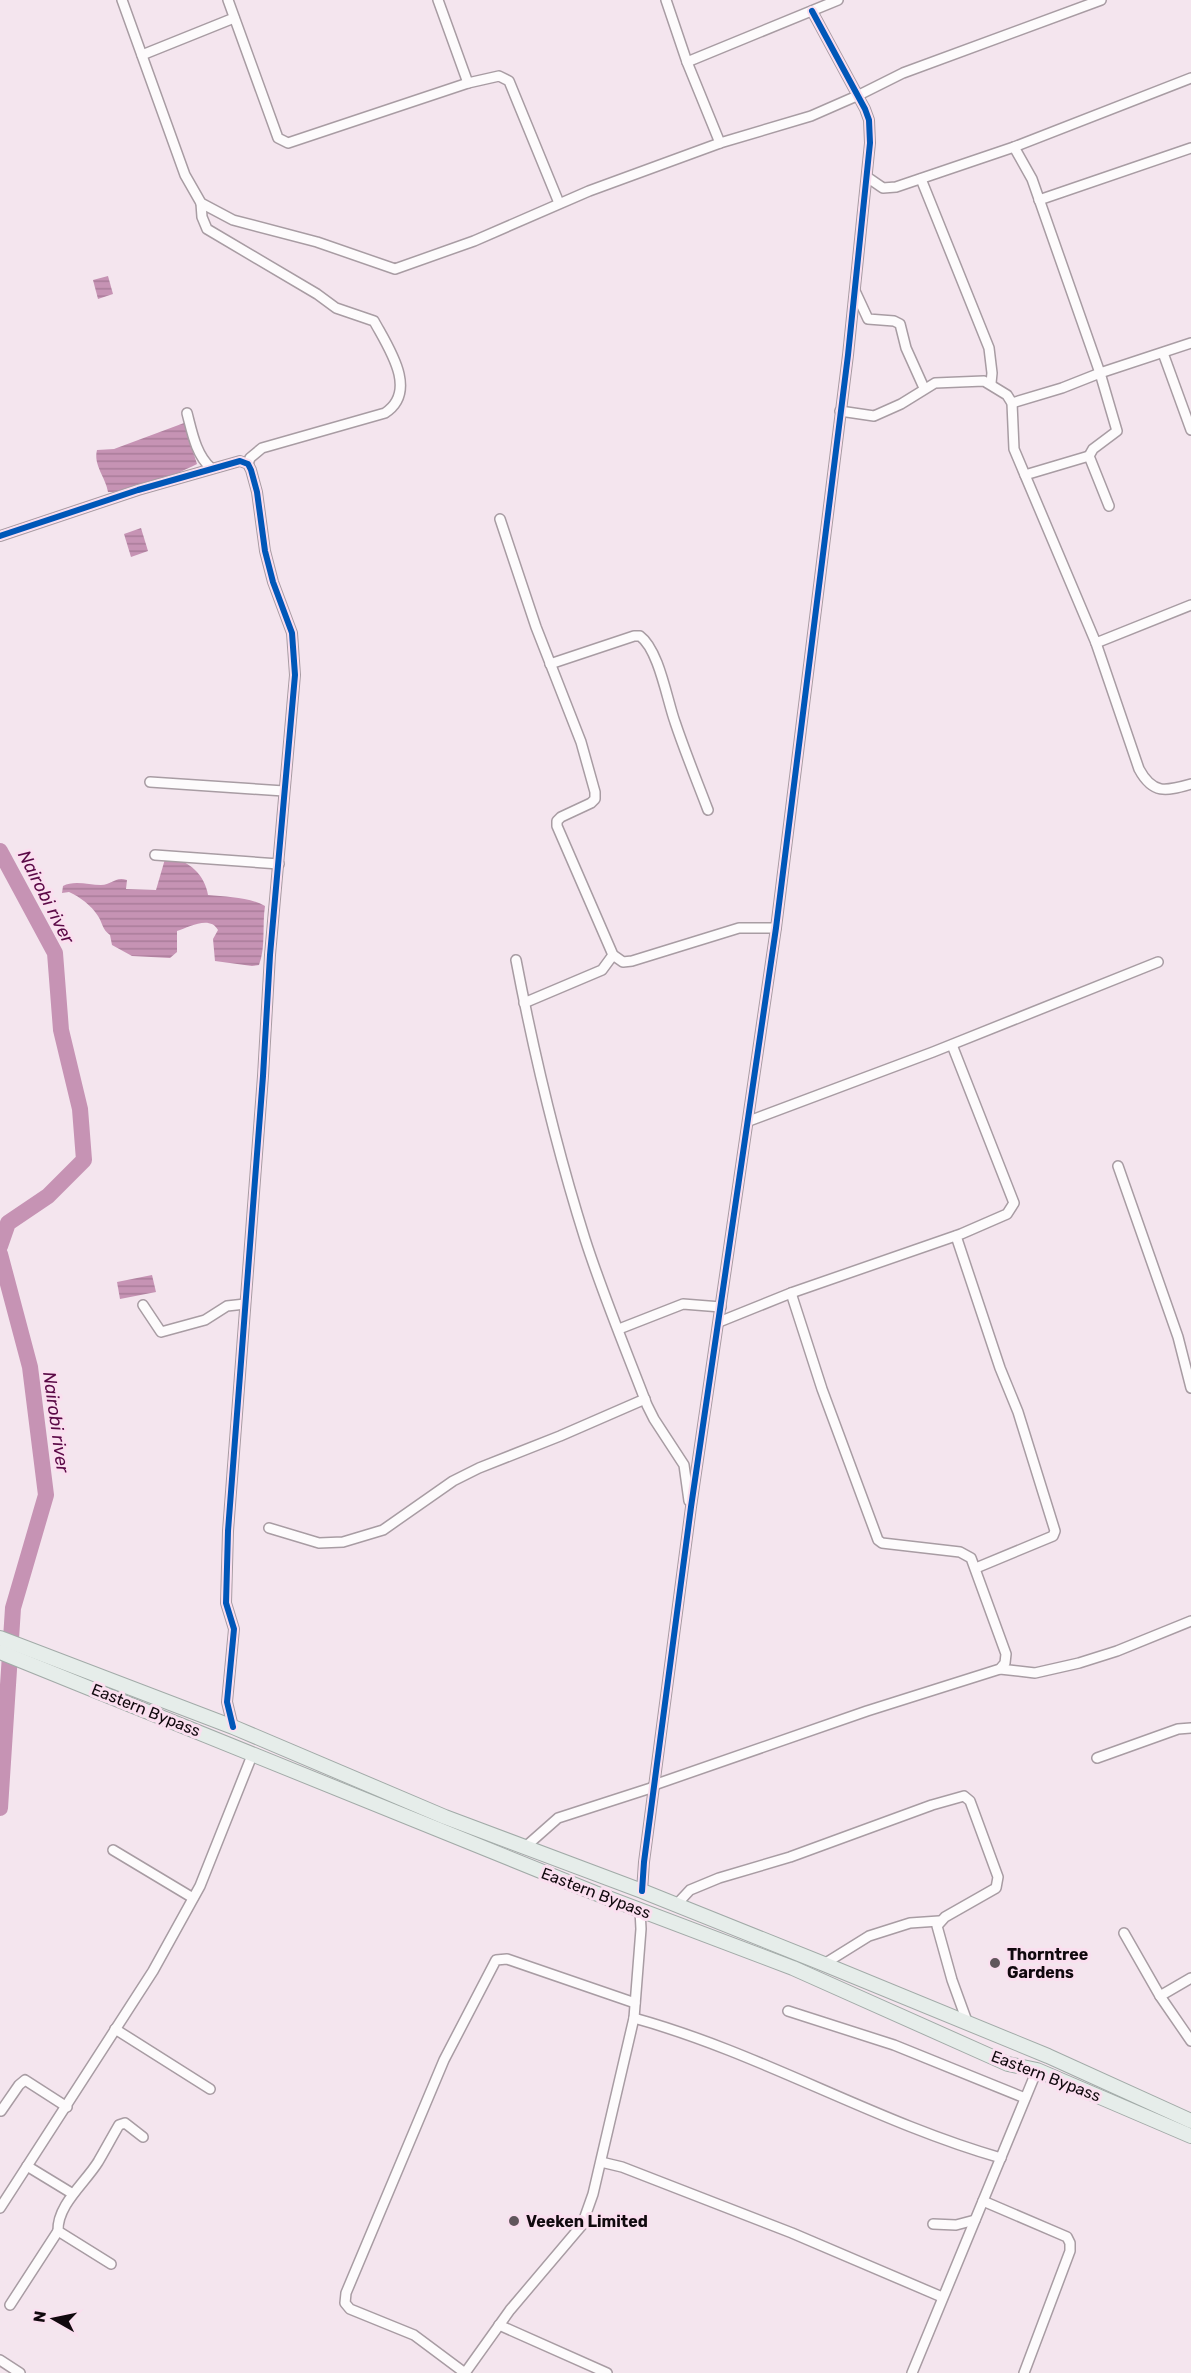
<svg xmlns="http://www.w3.org/2000/svg" width="1191" height="2373" viewBox="0 0 1191 2373" font-family="Rubik,sans-serif">
<defs>
<pattern id="water-rules" width="6" height="5" patternUnits="userSpaceOnUse" patternTransform="scale(1.5)"><rect width="6" height="5" fill="#c693b4"/><path d="M0 2.5h6" fill="none" stroke="#a97d9a"/></pattern>
</defs>
<rect width="100%" height="100%" fill="#f4e5ee"/>
<!-- water -->
<g fill="url(#water-rules)">
<path d="M108 276 113 294 98 299 93 280Z"/>
<path d="M184 423 197 464C170 477 138 493 108 492 106 478 93 465 97 450L114 449Z"/>
<path d="M141 528 148 551 131 557 124 534Z"/>
<path d="M165 859C187 857 205 875 208 895 227 897 249 897 265 906 262 925 266 947 259 965L252 966 215 961 213 939 218 930C210 915 189 927 177 931V952L170 958 132 956 112 945 110 935C102 929 103 924 98 916 91 905 80 897 69 892L62 893 63 886C74 880 89 885 101 885 112 885 115 876 127 880L126 889 156 890Z"/>
<path d="M152 1275 156 1292 120 1299 117 1282Z"/>
</g>
<g fill="none" stroke-linecap="round" stroke-linejoin="round">
<!-- river -->
<g stroke="#c693b4" stroke-width="16">
<path d="M0 851 55 953 61 1030 80 1109 84 1160 48 1196 8 1223 0 1246"/>
<path d="M0 1254 30 1367 46 1495 13 1608 0 1808"/>
</g>
<defs>
<g id="street">
<path d="M122 0 185 175 201 203 233 220 317 242 395 269 474 241 589 191 720 143 811 116 859 95 903 73 1101 0"/>
<path d="M228 0 278 138 288 143 468 83 499 76 509 81 559 203"/>
<path d="M438 0 468 83"/>
<path d="M666 0 687 62 720 143"/>
<path d="M142 55 234 18"/>
<path d="M687 62 838 0"/>
<path d="M1014 147 1032 179 1100 373 1191 343"/>
<path d="M867 177 883 188 896 187 1014 147 1191 78"/>
<path d="M921 179 989 348 992 373 991 383"/>
<path d="M1039 200 1191 148"/>
<path d="M201 203 202 217 207 229 317 294 336 308 374 321C388 347 419 391 385 413L262 448 250 458 248 464"/>
<path d="M855 291 868 319 894 321 900 324 906 348 924 388"/>
<path d="M1163 353 1191 430"/>
<path d="M1012 403 1062 388 1100 373 1117 431 1093 449 1089 456 1109 506"/>
<path d="M840 411 874 416 901 404 935 383 984 381 1007 395 1012 403 1014 449 1096 643 1191 605"/>
<path d="M187 413C192 432 196 455 211 468"/>
<path d="M1025 475 1089 456"/>
<path d="M500 519 536 627 581 742 595 792V799L591 803 561 817 557 821V826L613 955 623 962 632 961 739 928H776"/>
<path d="M0 536 138 490 240 461 248 464 251 470 257 492 265 551 273 582 292 633 295 675 270 955 263 1076 228 1531 226 1603 234 1629 227 1702 233 1727"/>
<path d="M1096 643 1139 769C1153 795 1166 791 1191 784"/>
<path d="M550 664 634 636H640C659 650 667 700 675 722 685 752 697 781 708 810"/>
<path d="M150 782 284 791"/>
<path d="M155 855 279 864"/>
<path d="M516 960C534 1054 556 1147 585 1239 603 1295 626 1350 647 1405L654 1419 684 1465 689 1501"/>
<path d="M524 1003 602 970 613 955"/>
<path d="M749 1121 933 1052 1158 962"/>
<path d="M1118 1166 1178 1337 1191 1388"/>
<path d="M956 1236 1000 1368 1018 1412 1055 1531 1053 1536 976 1568"/>
<path d="M143 1305 161 1332 205 1320 227 1306 245 1304"/>
<path d="M719 1322 791 1293 961 1234 1007 1214 1014 1203 952 1045"/>
<path d="M619 1329 683 1304 721 1307"/>
<path d="M269 1528 319 1543 343 1542 383 1530 453 1481 479 1468 560 1436 645 1399"/>
<path d="M1000 1669 1035 1673 1079 1663 1117 1651 1191 1621"/>
<path d="M1097 1758 1178 1729 1191 1728"/>
<path d="M654 1785 867 1711 1000 1669 1005 1663 1006 1654 971 1558 960 1552 882 1543 878 1540 822 1389 791 1293"/>
<path d="M524 1848 558 1818 654 1787"/>
<path d="M113 1850 193 1898"/>
<path d="M642 1891 644 1862 691 1507 776 928 848 355 870 143 869 120 865 109 812 11"/>
<path d="M676 1905 690 1890 719 1878 790 1857 932 1805 964 1796 970 1801 998 1877 996 1888 945 1917 937 1926 952 1980 968 2024"/>
<path d="M1124 1933 1160 1996 1191 2041"/>
<path d="M824 1964 869 1936 910 1923 939 1921"/>
<path d="M1160 1996 1191 1978"/>
<path d="M788 2011 894 2045 1025 2098"/>
<path d="M634 2018C761 2053 875 2122 1001 2158"/>
<path d="M115 2029 210 2089"/>
<path d="M1 2111 19 2085 25 2080 67 2107"/>
<path d="M601 2162 622 2167 792 2233 942 2297"/>
<path d="M27 2166 73 2194"/>
<path d="M983 2201 1067 2237 1070 2243V2251L1024 2373"/>
<path d="M0 2208 153 1971 200 1886 253 1753"/>
<path d="M933 2224 956 2225 975 2220"/>
<path d="M111 2264 58 2231C57 2205 85 2183 98 2162 105 2150 112 2137 119 2125L125 2123 143 2137"/>
<path d="M10 2305 58 2231"/>
<path d="M499 2325 607 2373"/>
<path d="M0 2360 20 2373"/>
<path d="M465 2373 414 2335 350 2309 345 2303 346 2293 444 2060 496 1960 507 1959 635 2003"/>
<path d="M465 2373 510 2310 582 2225 593 2194 634 2018 641 1929 640 1910"/>
<path d="M912 2373 1037 2070"/>
</g>
<g id="primary">
<path d="M0 1638 233 1727 445 1817 642 1891 824 1964 1048 2056 1191 2121"/>
<path d="M0 1652 595 1893 793 1968 1008 2064 1037 2070 1191 2136"/>
</g>
</defs>
<!-- street casing -->
<use href="#street" stroke="#a89ca3" stroke-width="12"/>
<!-- primary casing -->
<use href="#primary" stroke="#a2aba8" stroke-width="16"/>
<!-- street -->
<use href="#street" stroke="#fdfbfc" stroke-width="9"/>
<!-- primary -->
<use href="#primary" stroke="#e6edea" stroke-width="14"/>
<defs>
<g id="cycleway">
<path d="M0 536 138 490 240 461 248 464 251 470 257 492 265 551 273 582 292 633 295 675 270 955 263 1076 228 1531 226 1603 234 1629 227 1702 233 1727"/>
<path d="M642 1891 644 1862 691 1507 776 928 848 355 870 143 869 120 865 109 812 11"/>
</g>
</defs>
<!-- cycleway casing -->
<use href="#cycleway" stroke="#fadfef" stroke-width="10"/>
<!-- cycleway -->
<use href="#cycleway" stroke="#0057b8" stroke-width="6"/>
</g>
<!-- markers -->
<g fill="#60565c" stroke="#fadfef" stroke-width="2">
<circle cx="995" cy="1963" r="6"/>
<circle cx="514" cy="2221" r="6"/>
</g>
<g text-anchor="middle" dominant-baseline="central" stroke-width="6" stroke-linejoin="round" paint-order="stroke">
<!-- street labels -->
<g font-size="16" fill="#11090e" stroke="#fadfef">
<text transform="translate(146 1710) rotate(22)">Eastern Bypass</text>
<text transform="translate(596 1893) rotate(21)">Eastern Bypass</text>
<text transform="translate(1046 2076) rotate(21)">Eastern Bypass</text>
</g>
<!-- poi labels -->
<g font-size="16" font-weight="bold" fill="#11090e" stroke="#fadfef" text-anchor="start">
<text x="1007" y="1954">Thorntree<tspan x="1007" dy="18">Gardens</tspan></text>
<text x="526" y="2221">Veeken Limited</text>
</g>
<!-- water labels -->
<g font-size="18" font-style="italic" fill="#5b0846" stroke="#fadfef">
<text transform="translate(46 897) rotate(63)">Nairobi river</text>
<text transform="translate(56 1422) rotate(82)">Nairobi river</text>
</g>
</g>
<!-- north arrow -->
<g transform="translate(54 2319) rotate(279)" stroke="#fadfef" stroke-width="4.5" paint-order="stroke">
<path d="M0-4.5L10 22L0 15L-10 22Z" fill="#11090e"/>
<text y="-9" font-size="16" font-weight="bold" text-anchor="middle" fill="#11090e">N</text>
</g>
</svg>
